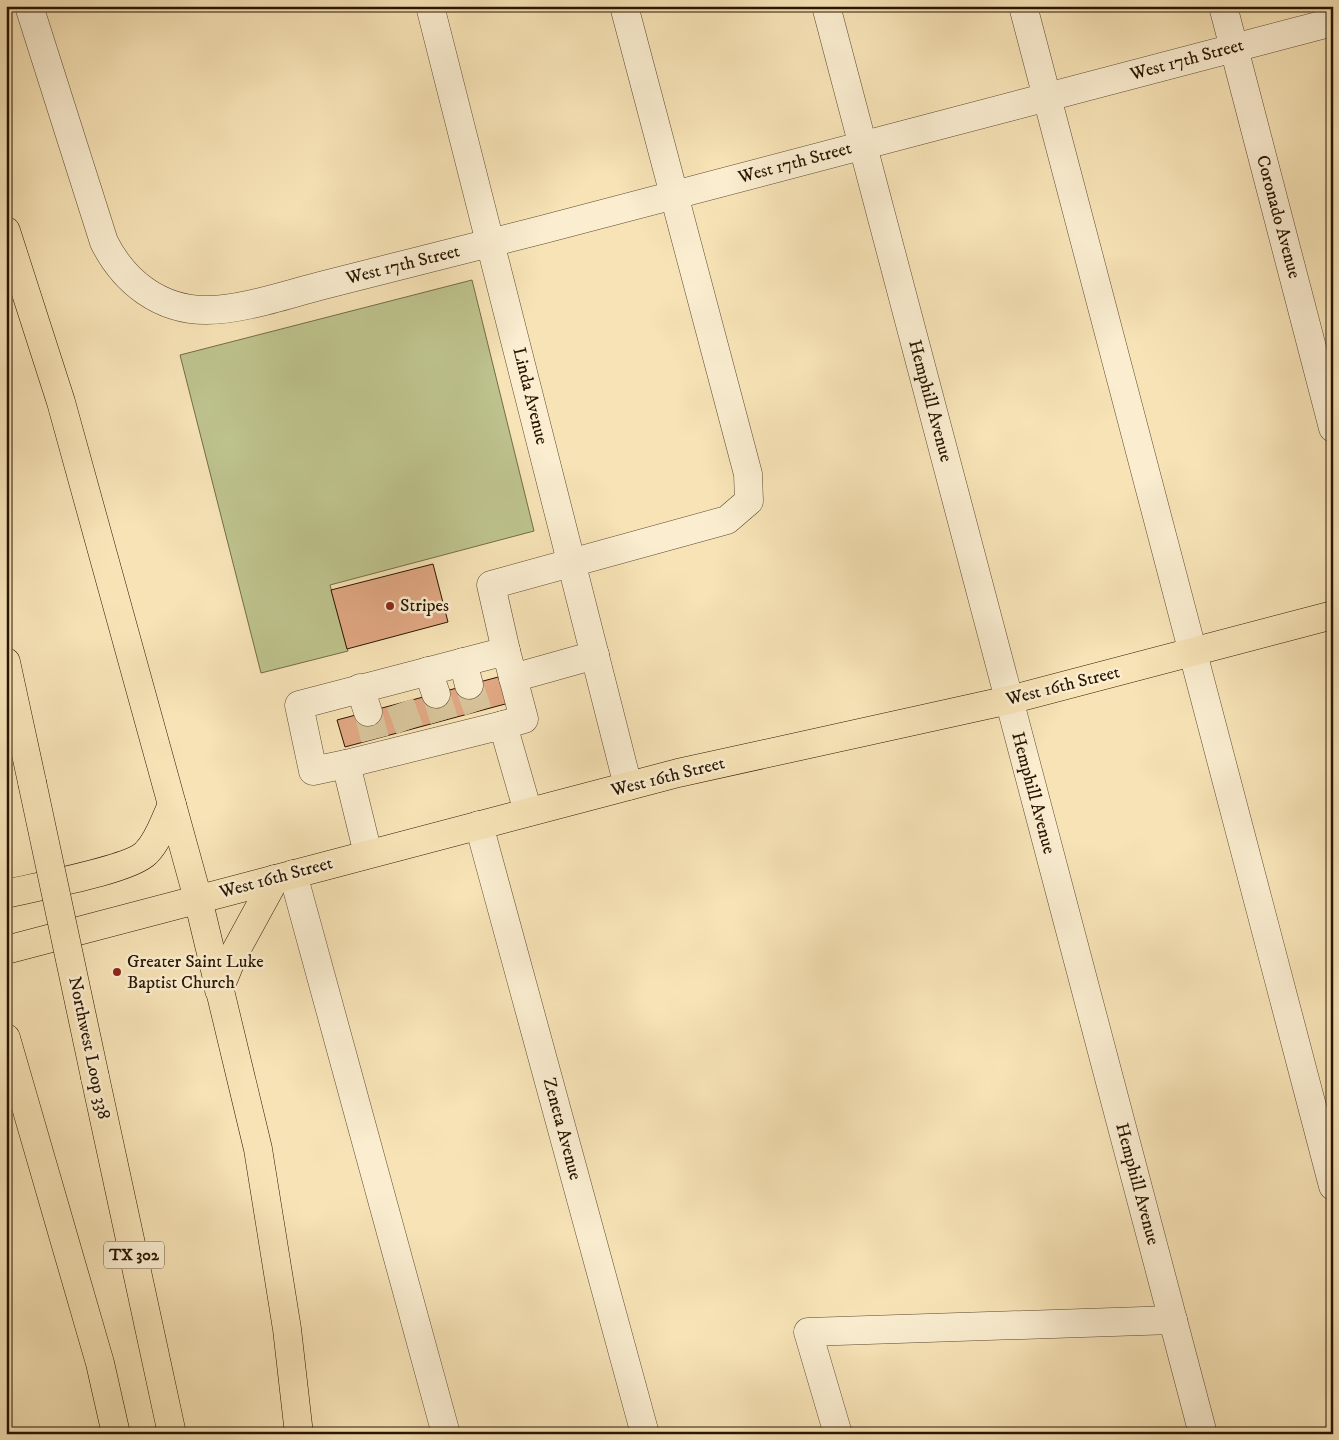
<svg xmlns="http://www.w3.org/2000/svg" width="1339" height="1440" viewBox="0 0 1339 1440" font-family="'IM FELL DW Pica',serif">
<rect width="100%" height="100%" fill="#f7e3b6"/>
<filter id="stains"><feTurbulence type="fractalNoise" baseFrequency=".004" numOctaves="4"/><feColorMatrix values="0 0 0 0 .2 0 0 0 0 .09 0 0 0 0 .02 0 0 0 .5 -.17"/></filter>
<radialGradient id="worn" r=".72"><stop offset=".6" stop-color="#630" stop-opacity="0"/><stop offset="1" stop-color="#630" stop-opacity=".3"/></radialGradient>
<!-- green -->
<path fill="#bec38d" stroke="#736c46" d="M472 280 534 531 330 585 348 651 261 673 180 355Z"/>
<!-- building -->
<g fill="#e1a883" stroke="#281500">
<path d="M433 564 448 622 347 649 331 590Z"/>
<path d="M502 676 509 703 345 747 337 720Z"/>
</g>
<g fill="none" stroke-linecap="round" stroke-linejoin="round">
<!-- minor-tunnel -->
<g stroke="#d8c49b" stroke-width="28" stroke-dasharray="28 14" stroke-linecap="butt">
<path d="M469 685 478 711"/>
<path d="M436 694 444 720"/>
<path d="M400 703 410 730"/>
<path d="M368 712 375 739"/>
</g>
<defs>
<g id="minor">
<path d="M29 6 104 242C124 282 160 310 206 310 242 310 285 295 320 286 394 267 467 249 541 230 805 160 1069 92 1333 22"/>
<path d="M430 6 628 786"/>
<path d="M826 6 1203 1434"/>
<path d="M1023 6 1333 1186"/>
<path d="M1223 6 1333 428"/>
<path d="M506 651 491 585 727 520 749 501 748 474 624 6"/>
<path d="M463 662 469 685"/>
<path d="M428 671 436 694"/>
<path d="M513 678 595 655"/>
<path d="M360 688 368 712"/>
<path d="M346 764 313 771 299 705 506 651 524 719 503 725"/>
<path d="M479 825 645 1434"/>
<path d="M368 854 346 764 503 725 528 812"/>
<path d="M293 874 446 1434"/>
<path d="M838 1434 808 1332 1173 1320"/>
</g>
<path id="major" d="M6 950 678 773 1009 700 1333 615"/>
<g id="highway">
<path d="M6 231 61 402 198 899 258 1149 287 1329 299 1434"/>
<path d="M6 662 32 782"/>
<path d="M6 894C34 887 130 870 146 853 159 840 164 821 172 805"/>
<path d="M219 990 233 956 275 879"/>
<path d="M6 1038 100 1363 116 1434"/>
<path d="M95 1077 172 1434"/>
</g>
</defs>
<!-- minor casing -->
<use href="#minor" stroke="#5c482e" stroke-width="29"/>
<!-- major casing -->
<use href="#major" stroke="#281500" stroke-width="29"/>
<!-- highway casing -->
<use href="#highway" stroke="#281500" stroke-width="29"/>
<!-- minor -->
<use href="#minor" stroke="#faedd0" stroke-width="28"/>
<!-- major -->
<use href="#major" stroke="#f7e3b6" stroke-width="28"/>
<!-- highway -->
<use href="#highway" stroke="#f7e3b6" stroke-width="28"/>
<defs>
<path id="highway-bridge" d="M32 782 95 1077"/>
</defs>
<!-- highway-bridge casing -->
<use href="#highway-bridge" stroke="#281500" stroke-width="29" stroke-linecap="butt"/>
<!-- highway-bridge -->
<use href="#highway-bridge" stroke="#f7e3b6" stroke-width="28"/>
</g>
<!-- markers -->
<g fill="#8f2418" stroke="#faedd0" stroke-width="2">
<circle cx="390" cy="606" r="5"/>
<circle cx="117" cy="972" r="5"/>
</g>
<g text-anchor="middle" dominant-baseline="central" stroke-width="5" stroke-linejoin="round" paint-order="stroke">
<!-- shield labels -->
<rect fill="#faedd0" stroke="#67563e" stroke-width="1" x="104" y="1241.5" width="60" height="27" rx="4"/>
<g font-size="16" font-weight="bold" fill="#281500">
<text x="134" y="1255">TX 302</text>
</g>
<!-- street labels -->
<g font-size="18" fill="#281500" stroke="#faedd0">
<text transform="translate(1187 60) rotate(-15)">West 17th Street</text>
<text transform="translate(795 163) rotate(-15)">West 17th Street</text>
<text transform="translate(1278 217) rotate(75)">Coronado Avenue</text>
<text transform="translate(403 265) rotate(-14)">West 17th Street</text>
<text transform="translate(530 396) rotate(76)">Linda Avenue</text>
<text transform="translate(930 401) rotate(75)">Hemphill Avenue</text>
<text transform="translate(1063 686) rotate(-14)">West 16th Street</text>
<text transform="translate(668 777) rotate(-14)">West 16th Street</text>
<text transform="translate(1033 793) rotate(75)">Hemphill Avenue</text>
<text transform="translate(276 878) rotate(-15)">West 16th Street</text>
<text transform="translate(89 1048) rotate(78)">Northwest Loop 338</text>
<text transform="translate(562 1129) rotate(75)">Zeneta Avenue</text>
<text transform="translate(1137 1184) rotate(75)">Hemphill Avenue</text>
</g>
<!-- poi labels -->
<g font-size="18" fill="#281500" stroke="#faedd0" text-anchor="start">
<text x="400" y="606">Stripes</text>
<text x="127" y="962">Greater Saint Luke<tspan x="127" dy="21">Baptist Church</tspan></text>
</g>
</g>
<!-- margin -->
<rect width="1339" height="1440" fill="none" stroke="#f7e3b6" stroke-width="25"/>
<rect x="8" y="8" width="1324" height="1425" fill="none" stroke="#281500" stroke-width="2.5"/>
<rect x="12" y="12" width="1314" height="1415" fill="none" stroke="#281500"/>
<rect width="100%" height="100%" filter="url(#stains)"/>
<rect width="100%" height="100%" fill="url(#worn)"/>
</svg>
